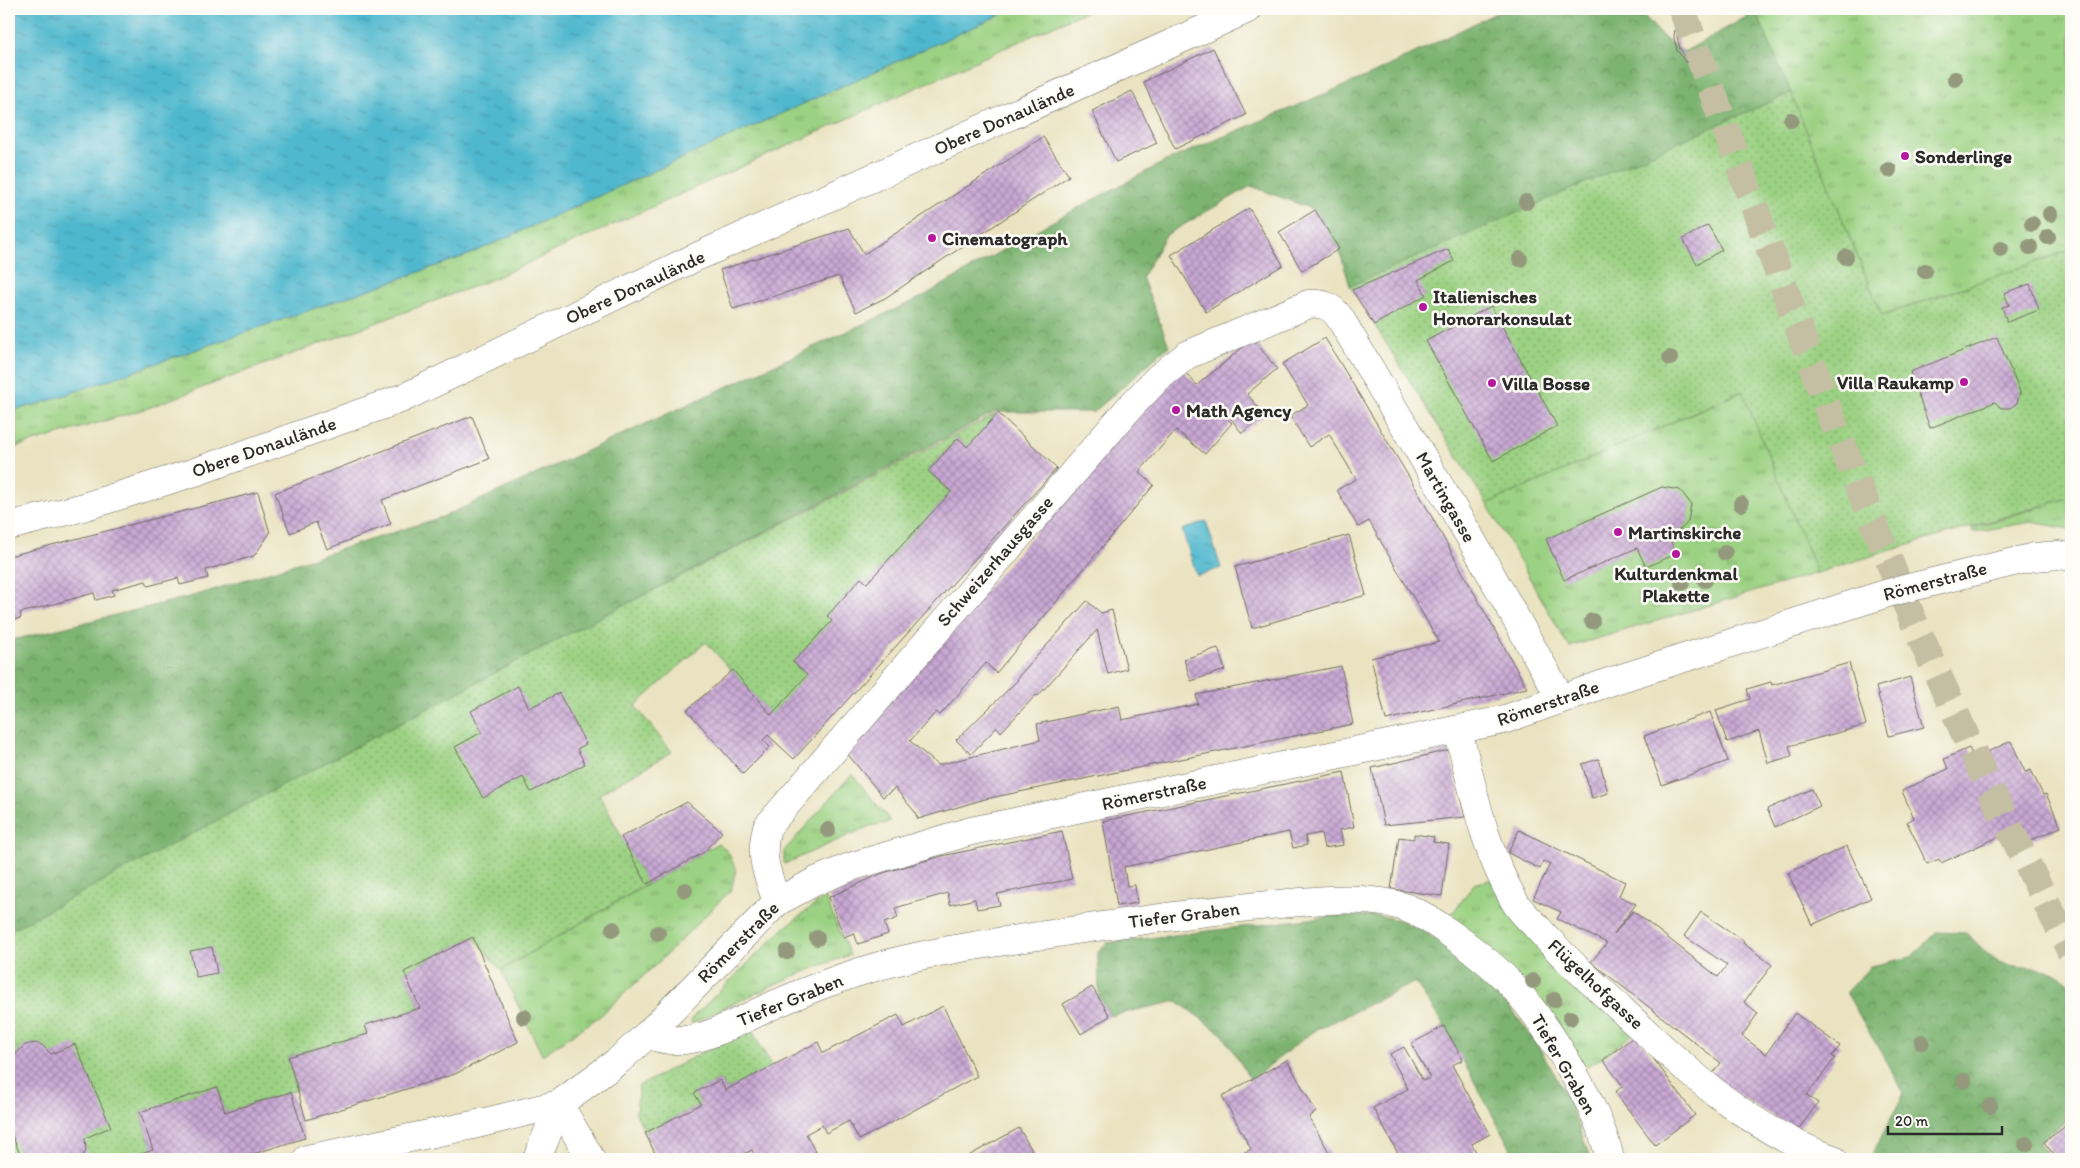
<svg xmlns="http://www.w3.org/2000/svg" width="2080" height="1168" viewBox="0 0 2080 1168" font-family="Itim,sans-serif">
<defs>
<pattern id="grass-tufts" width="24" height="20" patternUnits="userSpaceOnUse" patternTransform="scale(1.25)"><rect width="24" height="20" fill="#9bd182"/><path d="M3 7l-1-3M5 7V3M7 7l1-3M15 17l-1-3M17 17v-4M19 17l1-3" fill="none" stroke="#7faa6b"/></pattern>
<pattern id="forest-crowns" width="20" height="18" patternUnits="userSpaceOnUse" patternTransform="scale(1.25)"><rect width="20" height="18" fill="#7cb370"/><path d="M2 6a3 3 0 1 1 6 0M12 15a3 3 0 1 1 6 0" fill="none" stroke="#66925c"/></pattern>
<pattern id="garden-dots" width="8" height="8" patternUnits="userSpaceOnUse" patternTransform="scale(1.25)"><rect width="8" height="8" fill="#9bd182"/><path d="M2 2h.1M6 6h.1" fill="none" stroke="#7faa6b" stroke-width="1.8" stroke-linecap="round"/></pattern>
<pattern id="water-ripples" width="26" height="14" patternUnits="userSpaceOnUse" patternTransform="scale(1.25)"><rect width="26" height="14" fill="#50b8ce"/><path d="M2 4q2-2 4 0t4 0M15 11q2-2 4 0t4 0" fill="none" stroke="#4396a7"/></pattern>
<pattern id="building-cross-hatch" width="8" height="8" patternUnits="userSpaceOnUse" patternTransform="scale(1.25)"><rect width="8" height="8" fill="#c9a8d4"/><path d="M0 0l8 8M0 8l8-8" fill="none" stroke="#a389ac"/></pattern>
</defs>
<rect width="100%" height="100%" fill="#fdfcf7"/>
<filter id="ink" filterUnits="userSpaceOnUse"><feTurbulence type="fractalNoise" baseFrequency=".02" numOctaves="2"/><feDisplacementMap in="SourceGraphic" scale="10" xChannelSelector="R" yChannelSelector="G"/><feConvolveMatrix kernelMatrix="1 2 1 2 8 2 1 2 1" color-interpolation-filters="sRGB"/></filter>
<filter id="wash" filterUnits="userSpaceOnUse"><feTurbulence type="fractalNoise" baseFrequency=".0096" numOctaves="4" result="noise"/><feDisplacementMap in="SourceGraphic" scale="20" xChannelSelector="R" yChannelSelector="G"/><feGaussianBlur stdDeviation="1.12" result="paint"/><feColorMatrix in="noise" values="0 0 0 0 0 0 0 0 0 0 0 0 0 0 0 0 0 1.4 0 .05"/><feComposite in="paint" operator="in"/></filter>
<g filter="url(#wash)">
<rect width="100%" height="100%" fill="#eae3c1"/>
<!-- grass -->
<g fill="url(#grass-tufts)" stroke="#637e56">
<path d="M1013 9H1091L488 281 145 409 9 449V411L42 403 468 255Z"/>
<path d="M1765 9H2071V250L1882 316 1756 12Z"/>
<path d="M1743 391 1817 573 1569 647 1487 504Z"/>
<path d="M2071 497V529L2031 522 1973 532 1972 528Z"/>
<path d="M852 774 891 822 870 826 784 864V851Z"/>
<path d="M718 843 728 852 736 870 731 890 664 957 600 1016 542 1055 501 970Z"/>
<path d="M1494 879 1634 1033 1602 1058 1582 1069 1449 918 1474 884Z"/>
<path d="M825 897 850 955C796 973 745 998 694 1023H691V1019L784 928Z"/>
</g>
<!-- forest -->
<g fill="url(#forest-crowns)" stroke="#546f4e">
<path d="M1504 9H1638L1665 39 1684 52 1755 12 1754 9H1766L1756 12 1791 93 1350 286 1339 249 1315 210 1251 186 1166 235 1142 277 1169 346 1094 412H995L576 630 9 931V641L197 595 445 516 922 297 1044 226 1168 160 1372 74Z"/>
<path d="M1335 916C1354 916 1377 914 1395 919 1413 924 1428 934 1442 944 1513 994 1565 1076 1590 1159H1497L1512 1151 1444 1026 1415 982 1312 1032 1251 1080 1223 1035 1177 1001 1110 1016 1099 996 1098 951 1107 943Z"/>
<path d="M1936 932 1966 933C1976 941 1988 957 1999 962 2023 972 2052 960 2071 987V1119L2038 1142 2052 1159H1870L1904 1093 1846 992 1871 966 1911 957Z"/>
</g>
<!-- garden -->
<g fill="url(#garden-dots)" stroke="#637e56">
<path d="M1791 93 1882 316 2071 250V497C1987 523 1901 546 1817 573L1742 391 1487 504 1350 286Z"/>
<path d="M998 413 967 447 957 438 928 471 951 492 867 583 861 578 827 616 832 621 793 662 807 675 771 715 706 642 635 706 672 752 599 794 647 884 501 970 473 937 404 972 420 1008 366 1025 367 1034 288 1057 297 1090 225 1112 217 1087 140 1112 153 1150 134 1157V1159H9V931L576 630Z"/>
<path d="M750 1027 772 1067 726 1090 720 1080 695 1093 701 1104 645 1133 636 1113 639 1086Z"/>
</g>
<!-- water -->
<g fill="url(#water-ripples)" stroke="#3e727c">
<path d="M9 9H1013L468 255 42 403 9 411Z"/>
<path d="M1206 521 1221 568 1197 576 1182 530Z"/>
</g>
<g id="blocks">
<!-- building -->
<g fill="url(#building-cross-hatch)">
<path d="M1684 9H1688L1678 25 1677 37 1680 49 1688 61 1686 63 1677 50 1674 38 1675 25Z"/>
<path d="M1213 48 1246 115 1175 149 1143 82Z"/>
<path d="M1132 91 1157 143 1116 162 1092 111Z"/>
<path d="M1043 137 1069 176 885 298 856 312 839 276 733 309 720 270 849 228 864 254Z"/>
<path d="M1249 208 1283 265 1206 312 1171 255Z"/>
<path d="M1315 210 1339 249 1302 271 1279 232Z"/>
<path d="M1708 225 1722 250 1697 264 1683 239Z"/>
<path d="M1448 249 1454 261 1418 280 1426 295 1374 325 1352 290Z"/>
<path d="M2030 284 2039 310 2007 322 2002 307 2009 305 2004 293Z"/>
<path d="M1491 306 1557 426 1493 461 1426 341Z"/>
<path d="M1997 337 2020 392 2017 403 2010 408H2001L1995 402 1930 428 1910 372Z"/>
<path d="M1325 338 1418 492 1527 688 1386 720 1371 658 1439 642 1369 521 1358 527 1337 490 1356 479 1329 434 1309 447 1290 416 1308 405 1282 364Z"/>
<path d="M1253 339 1277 369 1247 394 1265 415 1242 433 1225 411 1222 414 1232 423 1205 454 1176 430 1139 472 1154 485 1042 619 996 673 986 663 940 715 936 712 910 741 938 765 1040 740 1037 724 1119 706 1122 720 1198 704 1196 695 1341 666 1353 724 985 799 918 819 915 812 895 788 883 797 845 751 1180 367 1197 385Z"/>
<path d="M998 413 1057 468 794 759 768 735 763 740 770 747 743 774 687 710 733 670 771 715 807 675 793 662 832 621 827 616 861 578 867 583 951 492 928 471 958 438 967 447Z"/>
<path d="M472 416 489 459 382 500 391 524 327 549 316 522 290 533 275 493Z"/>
<path d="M1662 487 1680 490 1691 504 1688 522 1681 529 1668 535 1676 554 1646 567 1637 548 1564 580 1546 539Z"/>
<path d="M258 492 270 533 254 556 206 570 208 578 180 585 178 578 148 586 146 581 112 590 114 595 96 600 94 593 20 613 21 618 9 621V556Z"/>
<path d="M1349 535 1366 595 1252 628 1235 567Z"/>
<path d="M1087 601 1101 613 1112 610 1127 669 1108 674 1097 630 1038 696 1036 695 1001 732 997 727 971 754 956 740 1018 680 1017 678Z"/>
<path d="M1218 648 1225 670 1191 681 1184 659Z"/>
<path d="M1849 663 1866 725 1789 746 1792 756 1768 763 1759 731 1727 742 1716 710 1750 699 1747 689 1771 682 1772 685Z"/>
<path d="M1910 677 1924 727 1889 736 1876 687Z"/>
<path d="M518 686 529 708 559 693 586 744 577 749 585 764 531 792 523 777 483 798 455 747 482 732 471 711Z"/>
<path d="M1710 712 1728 761 1662 785 1644 736Z"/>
<path d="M2011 741 2025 772 2031 770 2043 795 2046 794 2061 827 2025 843 2018 828 1941 863 1939 859 1927 864 1907 822 1914 818 1902 791 1948 769 1944 759 1969 748 1974 758Z"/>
<path d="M1449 750 1465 817 1384 825 1372 768Z"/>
<path d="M1599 759 1608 793 1592 798 1582 764Z"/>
<path d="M1344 772 1354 827 1340 830 1343 845 1324 848 1321 833 1305 836 1307 845 1293 848 1289 832 1124 867 1127 886 1135 885 1137 903 1117 906 1103 821Z"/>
<path d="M1812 789 1820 806 1775 827 1767 809Z"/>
<path d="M687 802 722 832 703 853 647 884 621 837Z"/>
<path d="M1519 830 1625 882 1619 896 1636 904 1614 934 1633 911 1718 977 1727 965 1684 936 1701 912 1744 941 1743 943 1772 965 1744 1002 1758 1013 1742 1036 1766 1054 1795 1013 1840 1046 1832 1056 1835 1058 1807 1095 1818 1103 1797 1131 1710 1077 1721 1063 1591 962 1607 943 1557 919 1561 912 1533 899 1550 864 1543 861 1540 869 1508 853Z"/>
<path d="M1062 831 1072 879 997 894 1000 905 977 909 975 899 950 905 948 893 895 908 898 918 884 923 888 934 858 944 854 933 844 937 829 897 883 873 942 856Z"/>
<path d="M1414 834 1434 837 1433 842 1449 844 1442 896 1391 889 1399 837 1414 839Z"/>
<path d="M1847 846 1871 898 1812 925 1788 873Z"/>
<path d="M473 937 518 1042 455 1074 306 1120 288 1057 368 1034 365 1025 420 1008 404 972Z"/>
<path d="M212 947 217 973 196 977 190 951Z"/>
<path d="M1092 987 1110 1016 1081 1034 1063 1004Z"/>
<path d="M943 1006 977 1076 859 1140 849 1121 826 1133 822 1125 806 1134 819 1159H756L752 1150 734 1159H658L645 1133 701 1104 694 1093 720 1080 726 1090 818 1042 823 1053 898 1015 904 1027Z"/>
<path d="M1444 1026 1463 1060 1452 1065 1490 1134 1472 1144 1476 1152 1463 1159H1401L1373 1108 1408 1089 1390 1054 1404 1047 1423 1081 1430 1078 1411 1044Z"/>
<path d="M1636 1035 1695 1115 1655 1145 1615 1092 1623 1086 1603 1060Z"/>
<path d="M35 1043 42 1045 51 1054 75 1044 111 1127 85 1138 86 1151 81 1159H51L49 1154 36 1159H22L9 1128V1073L15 1070 13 1057 25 1045Z"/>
<path d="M1287 1060 1316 1112 1309 1117 1333 1159H1233L1251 1149 1222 1096Z"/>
<path d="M217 1087 225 1112 291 1092 305 1138 240 1158 238 1153 219 1159H134L133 1157 153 1150 140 1112Z"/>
<path d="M2071 1122V1159H2057L2044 1142Z"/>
<path d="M1019 1128 1037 1159H963Z"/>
</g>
</g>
</g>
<g filter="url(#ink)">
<use href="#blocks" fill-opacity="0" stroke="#6e6b60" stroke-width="1"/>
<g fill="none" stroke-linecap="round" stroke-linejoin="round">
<!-- major-tunnel -->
<path stroke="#c4bea3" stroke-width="28" stroke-dasharray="28 14" stroke-linecap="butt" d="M1682 9 1836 430 1915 625 1989 787 2071 952"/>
<defs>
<g id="minor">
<path d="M1458 730C1473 789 1484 850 1515 902 1520 911 1528 918 1535 925 1554 947 1575 967 1596 986 1667 1051 1740 1128 1833 1159"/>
<path d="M777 902C767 873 759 857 767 827L1131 406 1158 378 1187 355 1309 304C1324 303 1331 306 1340 318L1470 537 1561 699"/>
<path d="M648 1034C691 1055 739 1019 778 1003 805 991 834 980 862 971 931 949 1005 942 1076 930 1137 921 1198 912 1259 906 1302 902 1350 895 1393 904 1413 908 1431 920 1448 932 1468 946 1487 960 1504 977 1543 1016 1599 1106 1610 1159"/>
<path d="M559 1104 591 1159"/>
<path d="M307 1159 473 1125 559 1104 618 1061 648 1034 777 902 816 881 850 867 971 831 1503 720 1612 681 1888 593 2034 557 2059 555 2071 557"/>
<path d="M537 1159 559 1104"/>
</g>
<path id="major" d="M9 526 80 508 195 472 403 398 692 259 1248 9"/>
</defs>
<!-- minor casing -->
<use href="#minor" stroke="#6e6b60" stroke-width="29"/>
<!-- major casing -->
<use href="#major" stroke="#6e6b60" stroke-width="29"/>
<!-- minor -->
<use href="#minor" stroke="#fff" stroke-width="28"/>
<!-- major -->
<use href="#major" stroke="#fff" stroke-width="28"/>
</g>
<!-- trees -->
<g fill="#94997d">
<circle cx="1955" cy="79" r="8"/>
<circle cx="1791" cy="120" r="8"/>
<circle cx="1889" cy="170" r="8"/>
<circle cx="1526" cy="202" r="8"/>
<circle cx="2050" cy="214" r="8"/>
<circle cx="2032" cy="224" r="8"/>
<circle cx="2048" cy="237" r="8"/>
<circle cx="2030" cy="247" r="8"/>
<circle cx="2001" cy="249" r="8"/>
<circle cx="1846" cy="257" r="8"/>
<circle cx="1520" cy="259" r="8"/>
<circle cx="1925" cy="271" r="8"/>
<circle cx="1670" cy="358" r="8"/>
<circle cx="1741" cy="504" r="8"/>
<circle cx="1725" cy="553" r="8"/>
<circle cx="1705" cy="580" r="8"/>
<circle cx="1682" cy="583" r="8"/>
<circle cx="1592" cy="621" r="8"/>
<circle cx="828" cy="830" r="8"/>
<circle cx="685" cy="890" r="8"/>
<circle cx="613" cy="929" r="8"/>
<circle cx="658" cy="933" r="8"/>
<circle cx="817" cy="938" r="8"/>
<circle cx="787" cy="952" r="8"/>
<circle cx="1533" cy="981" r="8"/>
<circle cx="1554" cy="1000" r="8"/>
<circle cx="524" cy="1017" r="8"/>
<circle cx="1570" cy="1018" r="8"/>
<circle cx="1922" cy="1042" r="8"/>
<circle cx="1964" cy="1081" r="8"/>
<circle cx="1990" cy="1106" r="8"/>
<circle cx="2026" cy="1144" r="8"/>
</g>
</g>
<!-- markers -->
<g fill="#b5179e" stroke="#fdfcf7" stroke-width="2">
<circle cx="1905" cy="156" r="5"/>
<circle cx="932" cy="238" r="5"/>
<circle cx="1423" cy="307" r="5"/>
<circle cx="1964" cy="382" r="5"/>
<circle cx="1492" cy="383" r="5"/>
<circle cx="1176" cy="410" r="5"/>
<circle cx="1618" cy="532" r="5"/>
<circle cx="1676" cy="554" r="5"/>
</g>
<g text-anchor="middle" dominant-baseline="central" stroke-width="5" stroke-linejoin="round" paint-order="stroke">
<!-- street labels -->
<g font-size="19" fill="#2b2b2b" stroke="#fdfcf7">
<text transform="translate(1004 119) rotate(-24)">Obere Donaulände</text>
<text transform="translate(635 287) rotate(-25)">Obere Donaulände</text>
<text transform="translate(264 447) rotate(-19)">Obere Donaulände</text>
<text transform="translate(1446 497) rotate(60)">Martingasse</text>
<text transform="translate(995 561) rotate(-49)">Schweizerhausgasse</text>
<text transform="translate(1935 581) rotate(-15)">Römerstraße</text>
<text transform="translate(1548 703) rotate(-19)">Römerstraße</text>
<text transform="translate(1154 793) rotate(-12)">Römerstraße</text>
<text transform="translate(1184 915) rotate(-7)">Tiefer Graben</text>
<text transform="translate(738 942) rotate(-45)">Römerstraße</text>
<text transform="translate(1596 984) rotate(43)">Flügelhofgasse</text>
<text transform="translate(790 1000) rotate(-22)">Tiefer Graben</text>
<text transform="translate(1564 1064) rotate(60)">Tiefer Graben</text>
</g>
<!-- poi labels -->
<g font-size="19" font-weight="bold" fill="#2b2b2b" stroke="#fdfcf7" text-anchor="start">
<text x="1915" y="156">Sonderlinge</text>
<text x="942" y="238">Cinematograph</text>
<text x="1433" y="296">Italienisches<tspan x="1433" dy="22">Honorarkonsulat</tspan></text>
<text x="1954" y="382" text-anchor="end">Villa Raukamp</text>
<text x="1502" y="383">Villa Bosse</text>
<text x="1186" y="410">Math Agency</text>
<text x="1628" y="532">Martinskirche</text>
<text x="1676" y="573" text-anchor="middle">Kulturdenkmal<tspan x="1676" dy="22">Plakette</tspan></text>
</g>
</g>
<!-- margin -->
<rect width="2080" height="1168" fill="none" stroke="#fdfcf7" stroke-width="30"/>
<!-- scale -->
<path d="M1888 1126v8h114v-8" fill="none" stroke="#2b2b2b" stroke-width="2.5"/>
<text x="1895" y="1126" font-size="15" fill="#2b2b2b" stroke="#fdfcf7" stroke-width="4" paint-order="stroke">20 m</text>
</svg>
